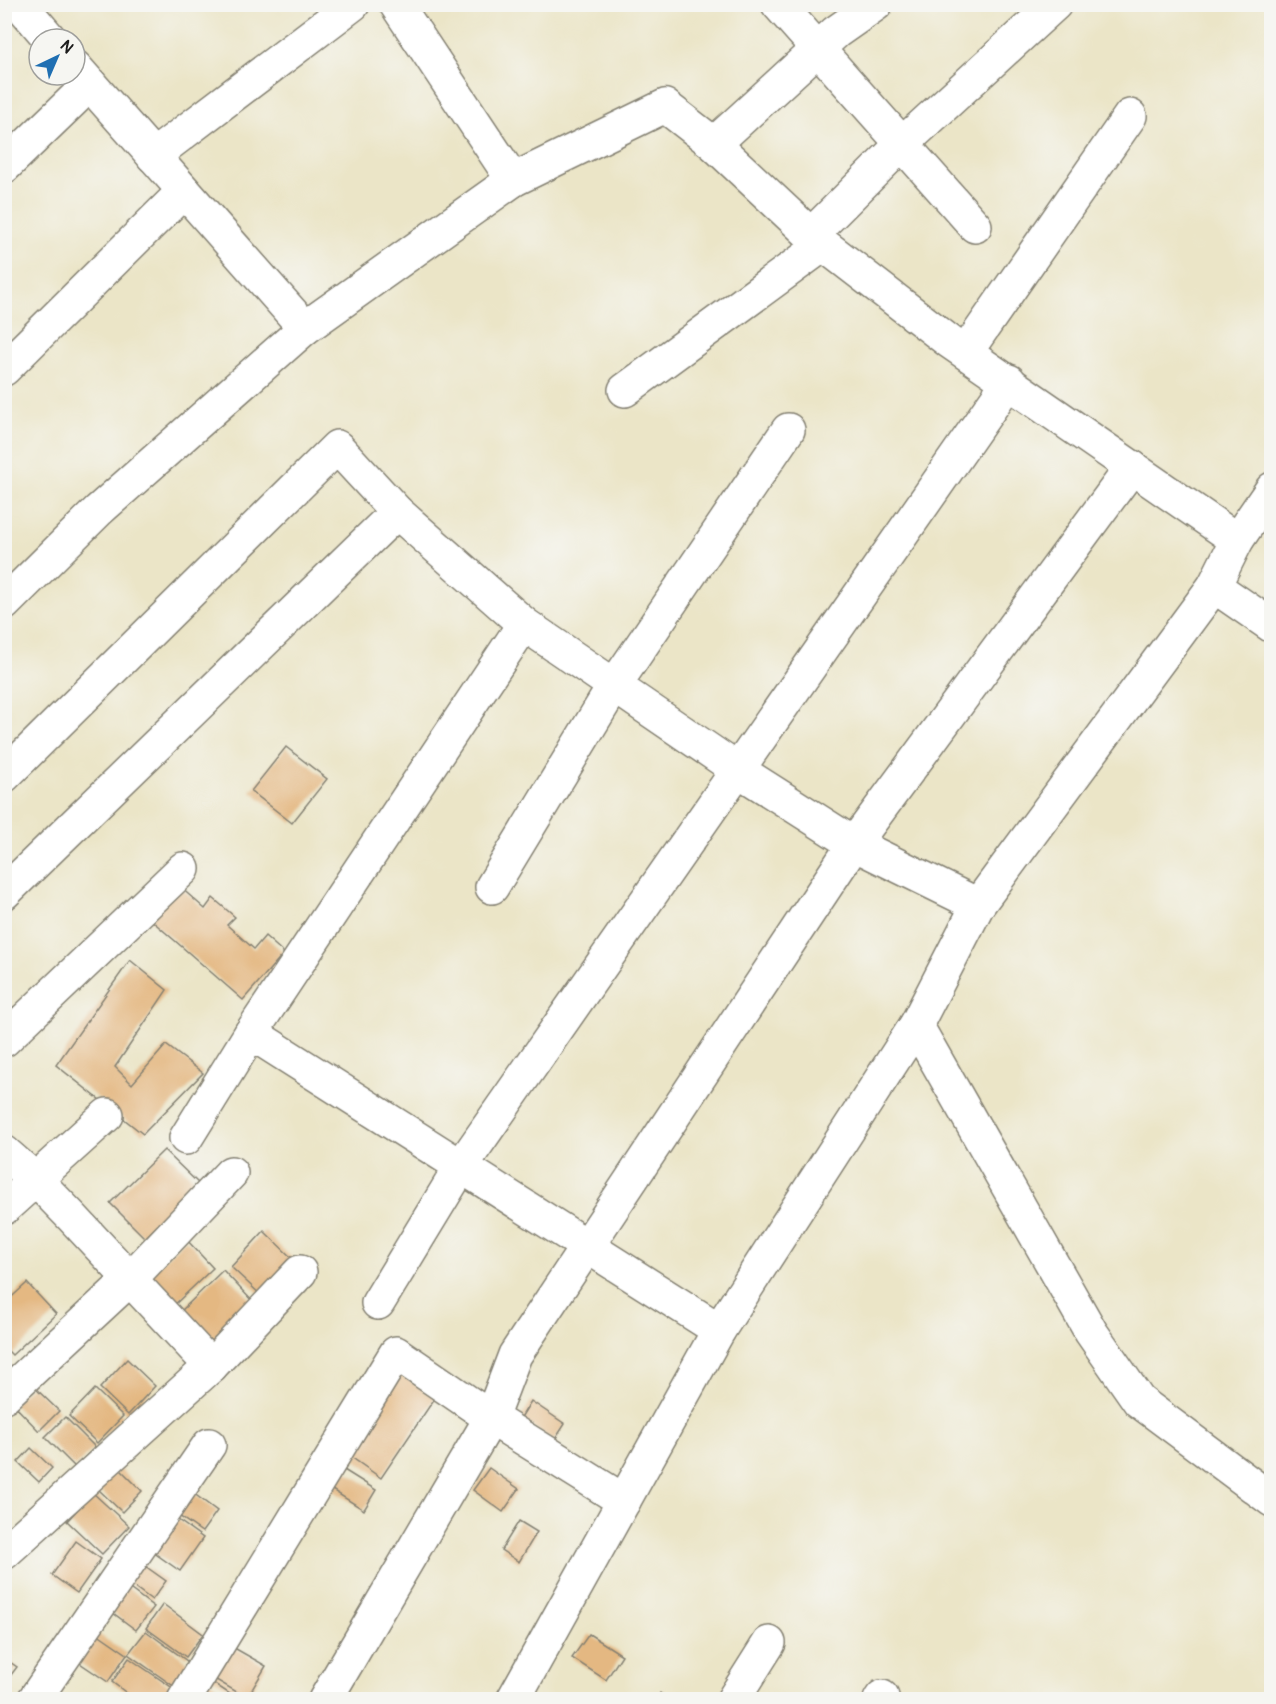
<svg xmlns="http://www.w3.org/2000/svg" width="1276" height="1704" viewBox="0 0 1276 1704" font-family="Pangolin,sans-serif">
<rect width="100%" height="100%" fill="#f6f6f2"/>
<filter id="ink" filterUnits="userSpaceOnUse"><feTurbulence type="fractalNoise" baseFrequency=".0167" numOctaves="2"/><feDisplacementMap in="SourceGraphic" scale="12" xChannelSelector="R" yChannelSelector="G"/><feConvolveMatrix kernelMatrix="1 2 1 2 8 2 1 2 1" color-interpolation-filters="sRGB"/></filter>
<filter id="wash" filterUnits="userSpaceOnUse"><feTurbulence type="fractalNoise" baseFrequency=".008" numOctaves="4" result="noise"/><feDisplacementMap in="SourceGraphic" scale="24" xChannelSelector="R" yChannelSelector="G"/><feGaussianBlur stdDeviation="1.35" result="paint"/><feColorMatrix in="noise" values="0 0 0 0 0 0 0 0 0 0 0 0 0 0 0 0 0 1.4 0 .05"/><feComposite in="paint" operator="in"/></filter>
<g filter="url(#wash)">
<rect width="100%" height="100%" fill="#ebe5c7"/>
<g id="blocks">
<!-- building -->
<g fill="#e4b882">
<path d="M286 747 327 779 292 823 251 791Z"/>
<path d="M179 886 205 909 213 898 235 917 227 925 254 949 265 936 284 953 243 1000 150 919Z"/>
<path d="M130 960 167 990 115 1067 132 1084 166 1045 203 1073 143 1134 56 1065Z"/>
<path d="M164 1150 199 1184 145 1238 110 1203Z"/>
<path d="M264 1231 296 1262 263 1297 231 1267Z"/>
<path d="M186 1239 213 1268 169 1310 141 1281Z"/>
<path d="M223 1270 255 1304 208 1350 175 1317Z"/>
<path d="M27 1283 56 1314 12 1355 4 1347V1304Z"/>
<path d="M127 1359 155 1386 128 1415 100 1388Z"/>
<path d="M399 1373 435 1398 381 1478 344 1452Z"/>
<path d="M32 1385 59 1411 39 1431 13 1404Z"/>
<path d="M95 1389 123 1416 97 1443 69 1416Z"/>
<path d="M531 1401 565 1424 554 1441 520 1419Z"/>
<path d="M65 1417 95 1447 75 1467 45 1437Z"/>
<path d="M31 1448 52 1468 39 1482 18 1462Z"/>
<path d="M119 1468 142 1491 122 1512 98 1489Z"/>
<path d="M489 1468 519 1489 503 1512 473 1490Z"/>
<path d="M344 1470 376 1490 364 1510 332 1490Z"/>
<path d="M185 1487 217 1511 202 1532 169 1509Z"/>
<path d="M93 1493 129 1526 102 1554 67 1521Z"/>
<path d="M167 1512 203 1538 180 1571 143 1545Z"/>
<path d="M519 1521 537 1532 519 1562 501 1550Z"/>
<path d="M76 1541 101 1559 77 1593 52 1575Z"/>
<path d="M138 1561 166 1581 152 1600 125 1580Z"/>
<path d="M123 1584 154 1607 136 1630 105 1607Z"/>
<path d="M163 1604 203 1634 186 1657 146 1628Z"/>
<path d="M91 1629 127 1654 108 1682 71 1657Z"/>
<path d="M146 1631 191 1664 175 1687 128 1654Z"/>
<path d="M589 1634 622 1655 606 1680 572 1658Z"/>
<path d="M229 1645 266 1666 247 1698 211 1677Z"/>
<path d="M4 1658 17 1667 4 1684Z"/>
<path d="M129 1658 174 1689 166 1700H136L112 1682Z"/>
<path d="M210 1681 239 1700H199Z"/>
<path d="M660 1693 669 1700H656Z"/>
</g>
</g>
</g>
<g filter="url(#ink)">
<use href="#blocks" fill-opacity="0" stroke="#848072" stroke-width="1.5"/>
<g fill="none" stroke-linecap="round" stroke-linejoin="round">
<defs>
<g id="minor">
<path d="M20 4 50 39"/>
<path d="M396 4 513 180 665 106 714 144 811 235 950 342 1237 540"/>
<path d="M778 4 975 226"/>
<path d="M75 67 305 328 513 180"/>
<path d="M714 144 836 32 876 4"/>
<path d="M153 156 353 4"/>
<path d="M4 167 90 84"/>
<path d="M811 235 902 144 1055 4"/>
<path d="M966 352 1130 116"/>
<path d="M4 369 184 191"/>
<path d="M625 390 823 245"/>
<path d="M1214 586 1272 626"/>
<path d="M4 604 99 510 305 328"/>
<path d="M4 776 337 447 397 512 524 624"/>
<path d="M492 887 614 686 788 430"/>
<path d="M4 893 397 512"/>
<path d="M916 1025 1091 1332 1139 1401 1272 1500"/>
<path d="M4 1040 183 869"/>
<path d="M186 1138 251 1033"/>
<path d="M4 1152 35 1179 72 1217 211 1366"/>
<path d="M4 1208 107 1115"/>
<path d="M378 1303 462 1165 1009 381"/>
<path d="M719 1330 251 1033 524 624 738 770 854 844 978 905"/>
<path d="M4 1396 130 1279 231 1173"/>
<path d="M4 1553 211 1366 300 1272"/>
<path d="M34 1700 209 1445"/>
<path d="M184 1700 396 1353 491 1418 624 1501"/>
<path d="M325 1700 491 1418 515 1355 854 844 1132 467"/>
<path d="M513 1700 719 1330 916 1025 978 905 1214 586 1237 540 1272 489"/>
<path d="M733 1700 769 1643"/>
<path d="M880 1700 882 1697"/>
</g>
</defs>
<!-- minor casing -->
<use href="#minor" stroke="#848072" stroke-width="36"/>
<!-- minor -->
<use href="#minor" stroke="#fff" stroke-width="33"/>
</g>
</g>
<!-- margin -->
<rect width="1276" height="1704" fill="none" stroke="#f6f6f2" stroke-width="24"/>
<!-- north arrow -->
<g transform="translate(57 57) rotate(44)"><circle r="28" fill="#f6f6f2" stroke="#9f9f9c" stroke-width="1.5"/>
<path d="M0-4.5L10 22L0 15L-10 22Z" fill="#1f6fb2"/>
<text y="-9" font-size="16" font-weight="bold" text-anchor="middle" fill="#1c1c1c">N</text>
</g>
</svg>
